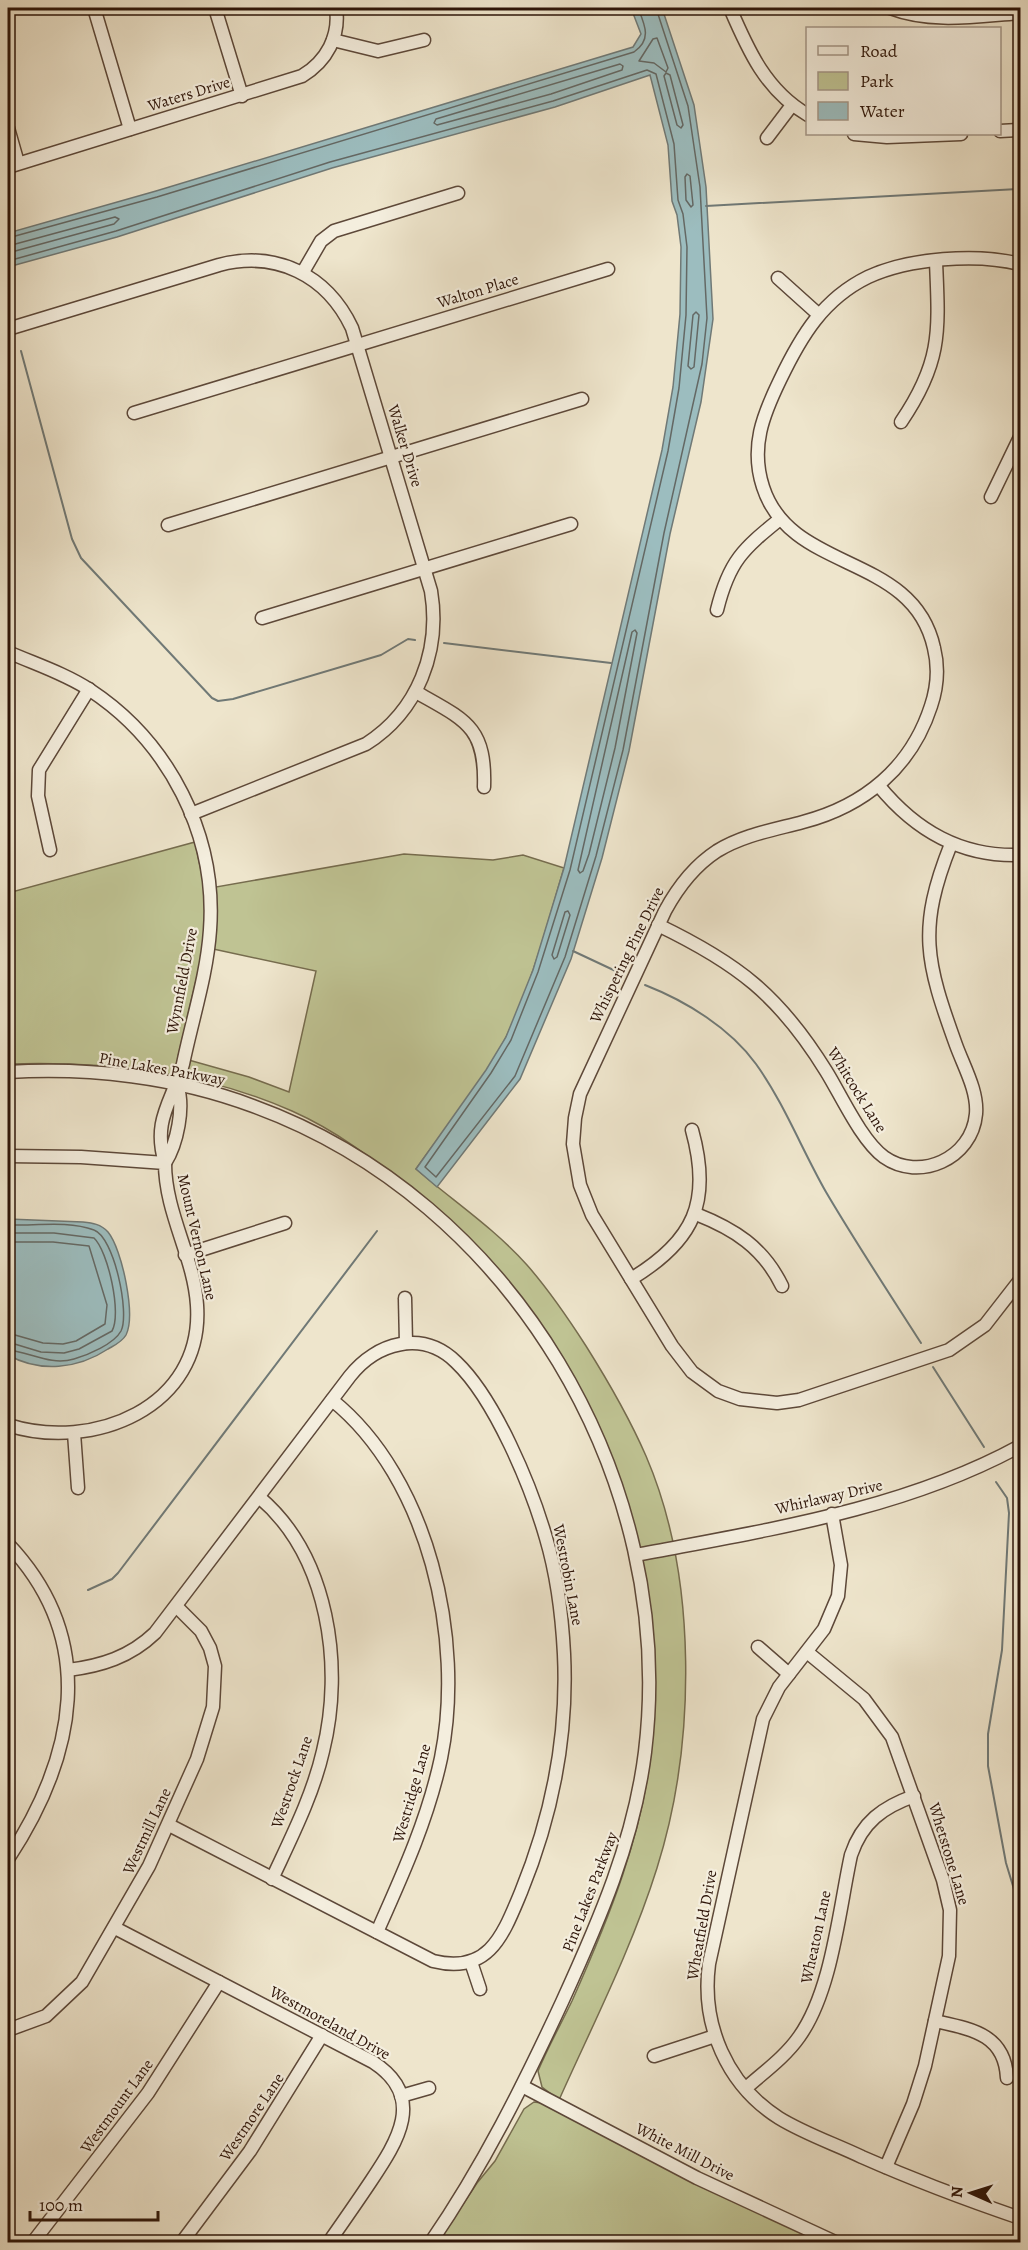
<svg xmlns="http://www.w3.org/2000/svg" width="1028" height="2250" viewBox="0 0 1028 2250" font-family="Alegreya,serif">
<rect width="100%" height="100%" fill="#eee5cc"/>
<filter id="stains"><feTurbulence type="fractalNoise" baseFrequency=".00333" numOctaves="4"/><feColorMatrix values="0 0 0 0 .2 0 0 0 0 .09 0 0 0 0 .02 0 0 0 .5 -.17"/></filter>
<radialGradient id="worn" r=".72"><stop offset=".6" stop-color="#630" stop-opacity="0"/><stop offset="1" stop-color="#630" stop-opacity=".3"/></radialGradient>
<!-- green -->
<g fill="#bfc393" stroke="#766c4e" stroke-width="1.5" fill-rule="evenodd">
<path d="M195 842 205 889 404 854 493 860 523 855 564 868C547 925 532 984 506 1037 483 1084 446 1126 416 1169 453 1201 494 1228 527 1265 549 1290 568 1318 586 1346 608 1381 629 1417 646 1456 698 1577 696 1744 657 1868 632 1948 593 2024 559 2100L542 2087 538 2071C548 2047 561 2024 572 2001 609 1918 643 1835 652 1744 673 1529 580 1322 411 1189 373 1159 337 1131 292 1111 202 1071 105 1061 8 1064V893ZM204 947 316 971 289 1092 249 1077 178 1057Z"/>
<path d="M534 2102 542 2103 728 2199 823 2242H438L477 2183 495 2161 524 2109Z"/>
</g>
<!-- water -->
<g fill="#9cbdbf" stroke="#707976" stroke-width="1.5">
<path d="M631 8H662L694 105 706 187 713 319 701 402 670 534 629 751 602 858 571 959 520 1079 437 1187 416 1169 486 1070 506 1037 533 970 564 868 662 450 673 387 680 314 681 247 677 215 672 201 668 145 650 75 555 107 332 168 117 237 8 267V233L156 191 633 47 641 34Z"/>
<path d="M8 1219 83 1222C92 1223 101 1224 108 1232 122 1249 136 1315 126 1335 122 1342 115 1345 108 1349 78 1369 40 1373 8 1355Z"/>
</g>
<g fill="none" stroke-linecap="round" stroke-linejoin="round">
<!-- shore -->
<g stroke="#646864" stroke-width="1.5">
<path d="M657 38 668 68 666 72 654 63 639 61 653 39Z"/>
<path d="M620 64 623 66 622 70 551 94 437 125 434 123 436 119Z"/>
<path d="M666 73 670 75 683 125 681 128 677 125 664 76Z"/>
<path d="M687 174 690 176 693 205 691 207 686 200 685 177Z"/>
<path d="M8 238 157 197 634 52C652 40 645 25 638 8"/>
<path d="M8 246 115 217 119 219 114 224 8 253"/>
<path d="M8 261 116 231 330 162 553 101 647 70 656 74 674 144 678 200 683 214 687 247 686 315 679 388 668 451 570 870 538 972 511 1040 491 1073 425 1167 436 1177 515 1076 565 957 596 856 623 750 664 533 702 364 707 318 700 187 688 106 656 8"/>
<path d="M696 312 699 315 694 367 691 369 688 366 693 315Z"/>
<path d="M635 630 637 633 615 748 589 854 583 871 580 873 578 870 632 632Z"/>
<path d="M568 911 570 915 557 957 554 959 552 955 565 912Z"/>
<path d="M8 1225C34 1226 68 1220 94 1230 114 1237 130 1313 121 1331 114 1344 88 1355 74 1359 50 1366 30 1352 8 1350"/>
<path d="M8 1233H54L94 1238C108 1251 122 1314 112 1331L79 1349 64 1353 41 1352 8 1342"/>
<path d="M8 1242H53L89 1246 107 1305 105 1324 76 1341 63 1344 43 1343 8 1333"/>
</g>
<!-- stream -->
<g stroke="#707976" stroke-width="2">
<path d="M706 206 1020 189"/>
<path d="M21 351 72 539 81 558 212 698 218 701 233 699 381 655 408 639 415 640"/>
<path d="M444 643 611 663"/>
<path d="M573 951 622 974"/>
<path d="M645 985C686 1001 730 1028 756 1064 784 1103 802 1150 826 1192 856 1243 889 1293 921 1343"/>
<path d="M933 1367 984 1447"/>
<path d="M996 1482 1007 1498 1009 1513 1002 1650 988 1734V1766L1006 1863 1020 1909"/>
<path d="M8 1578 14 1574"/>
<path d="M88 1590 112 1579 118 1573 377 1231"/>
</g>
<defs>
<g id="minor">
<path d="M94 8 130 129"/>
<path d="M215 8 242 96"/>
<path d="M730 8C748 50 766 91 808 115"/>
<path d="M890 8C932 24 977 16 1020 13"/>
<path d="M333 40 378 51 424 40"/>
<path d="M8 128 18 163"/>
<path d="M1000 131 1020 130"/>
<path d="M854 134 887 137 961 134"/>
<path d="M767 138 792 105"/>
<path d="M8 167 302 76C327 61 340 36 336 8"/>
<path d="M1020 264C977 253 909 258 868 277 823 299 801 336 780 380 763 415 750 447 763 487 791 574 913 552 934 648 939 668 937 688 931 706 911 768 864 806 803 822 773 830 743 835 717 851 694 866 678 887 665 911L580 1094 575 1118 573 1144 580 1185 592 1215 672 1346 692 1372 718 1391 740 1399 777 1403 799 1400 949 1350 985 1325 1020 1280"/>
<path d="M303 272 321 241 334 231 458 193"/>
<path d="M778 278 818 314"/>
<path d="M8 329 219 265C276 250 327 275 352 328L431 591C441 651 418 711 366 744L191 814"/>
<path d="M134 413 608 269"/>
<path d="M901 422C942 362 939 331 936 262"/>
<path d="M991 497 1020 437"/>
<path d="M168 525 582 399"/>
<path d="M717 610C729 561 743 549 780 519"/>
<path d="M262 618 571 524"/>
<path d="M8 652C35 664 64 673 90 690 169 742 217 835 210 930 207 975 192 1020 183 1064 172 1102 152 1120 165 1163 177 1144 185 1107 177 1085"/>
<path d="M416 692C465 720 486 726 484 787"/>
<path d="M879 786C916 831 961 857 1020 855"/>
<path d="M50 850 38 796 39 770 89 689"/>
<path d="M658 925C737 963 779 995 826 1071 841 1095 861 1140 884 1157 919 1182 972 1159 976 1114 978 1091 964 1067 956 1045 926 962 917 929 951 844"/>
<path d="M8 1072C89 1067 176 1077 253 1106 512 1200 678 1480 645 1752 634 1841 599 1921 562 2002 523 2086 483 2166 431 2242"/>
<path d="M8 1156 81 1157 165 1163C165 1213 194 1257 197 1305 204 1408 92 1452 8 1425"/>
<path d="M696 1214C734 1229 763 1247 782 1286"/>
<path d="M185 1255 285 1223"/>
<path d="M631 1279C694 1241 712 1202 692 1130"/>
<path d="M405 1298 406 1343"/>
<path d="M332 1400C429 1478 465 1640 441 1758 428 1819 402 1876 377 1932"/>
<path d="M74 1433 78 1488"/>
<path d="M259 1497C329 1556 344 1667 323 1751 313 1795 291 1838 272 1879"/>
<path d="M832 1514 841 1565 838 1596 824 1629 779 1687 763 1719 709 1964C701 2025 727 2085 779 2118 805 2134 835 2144 862 2157 914 2180 967 2200 1020 2218"/>
<path d="M8 1544C100 1641 75 1757 8 1859"/>
<path d="M636 1555C766 1530 903 1510 1020 1446"/>
<path d="M758 1647 789 1674"/>
<path d="M807 1652 864 1699 892 1737 943 1880 950 1910 949 1956 925 2066 913 2104 886 2167"/>
<path d="M68 1670C101 1666 130 1657 155 1633L350 1376C376 1343 422 1329 456 1362 495 1399 531 1486 546 1538 557 1575 562 1615 564 1654 568 1737 552 1816 521 1892 503 1935 489 1975 433 1961L169 1825"/>
<path d="M115 1928 373 2062C427 2097 397 2142 371 2181 357 2202 343 2222 329 2242"/>
<path d="M471 1962 480 1989"/>
<path d="M935 2021C971 2029 1005 2034 1007 2078"/>
<path d="M8 2030 46 2016 82 1982 149 1866 197 1759 213 1707 215 1666 210 1648 201 1631 177 1607"/>
<path d="M654 2056 715 2036"/>
<path d="M522 2086 697 2178 835 2242"/>
<path d="M746 2088C764 2072 785 2057 799 2037 832 1991 839 1910 851 1855 862 1822 883 1807 914 1796"/>
<path d="M401 2096 429 2088"/>
<path d="M33 2242 148 2093 219 1982"/>
<path d="M182 2242 250 2151 322 2035"/>
</g>
</defs>
<!-- minor casing -->
<use href="#minor" stroke="#5d4839" stroke-width="15"/>
<!-- minor -->
<use href="#minor" stroke="#f4eede" stroke-width="12"/>
</g>
<g text-anchor="middle" dominant-baseline="central" stroke-width="4.5" stroke-linejoin="round" paint-order="stroke">
<!-- street labels -->
<g font-size="16" fill="#2d1408" stroke="#f4eede">
<text transform="translate(189 94) rotate(-17)">Waters Drive</text>
<text transform="translate(478 291) rotate(-17)">Walton Place</text>
<text transform="translate(405 446) rotate(73)">Walker Drive</text>
<text transform="translate(627 955) rotate(-64)">Whispering Pine Drive</text>
<text transform="translate(182 981) rotate(-79)">Wynnfield Drive</text>
<text transform="translate(162 1069) rotate(10)">Pine Lakes Parkway</text>
<text transform="translate(857 1090) rotate(58)">Whitcock Lane</text>
<text transform="translate(197 1237) rotate(77)">Mount Vernon Lane</text>
<text transform="translate(829 1497) rotate(-13)">Whirlaway Drive</text>
<text transform="translate(568 1575) rotate(79)">Westrobin Lane</text>
<text transform="translate(292 1782) rotate(-71)">Westrock Lane</text>
<text transform="translate(412 1793) rotate(-74)">Westridge Lane</text>
<text transform="translate(147 1831) rotate(-65)">Westmill Lane</text>
<text transform="translate(949 1854) rotate(73)">Whetstone Lane</text>
<text transform="translate(590 1892) rotate(-69)">Pine Lakes Parkway</text>
<text transform="translate(702 1925) rotate(-80)">Wheatfield Drive</text>
<text transform="translate(816 1937) rotate(-78)">Wheaton Lane</text>
<text transform="translate(330 2023) rotate(29)">Westmoreland Drive</text>
<text transform="translate(117 2106) rotate(-54)">Westmount Lane</text>
<text transform="translate(252 2117) rotate(-56)">Westmore Lane</text>
<text transform="translate(685 2152) rotate(27)">White Mill Drive</text>
</g>
</g>
<!-- margin -->
<rect width="1028" height="2250" fill="none" stroke="#eee5cc" stroke-width="30"/>
<rect x="9" y="9" width="1010" height="2232" fill="none" stroke="#2d1408" stroke-width="3"/>
<rect x="15" y="15" width="998" height="2220" fill="none" stroke="#2d1408" stroke-width="1.5"/>
<!-- legend -->
<rect x="806" y="27" width="195" height="108" fill="#f4eede" stroke="#a49788" stroke-width="1.5"/>
<rect x="818" y="46" width="30" height="9" fill="#f4eede" stroke="#a49788" stroke-width="1.5"/>
<text x="860" y="57" font-size="18" fill="#2d1408">Road</text>
<rect x="818" y="72" width="30" height="18" fill="#bfc393" stroke="#a49788" stroke-width="1.5"/>
<text x="860" y="87" font-size="18" fill="#2d1408">Park</text>
<rect x="818" y="102" width="30" height="18" fill="#9cbdbf" stroke="#a49788" stroke-width="1.5"/>
<text x="860" y="117" font-size="18" fill="#2d1408">Water</text>
<!-- north arrow -->
<g transform="translate(971 2193) rotate(273)" stroke="#f4eede" stroke-width="4.5" paint-order="stroke">
<path d="M0-4.5L10 22L0 15L-10 22Z" fill="#2d1408"/>
<text y="-9" font-size="16" font-weight="bold" text-anchor="middle" fill="#2d1408">N</text>
</g>
<!-- scale -->
<path d="M30 2211v9h128v-9" fill="none" stroke="#2d1408" stroke-width="3"/>
<text x="39" y="2211" font-size="18" fill="#2d1408" stroke="#f4eede" stroke-width="4.5" paint-order="stroke">100 m</text>
<rect width="100%" height="100%" filter="url(#stains)"/>
<rect width="100%" height="100%" fill="url(#worn)"/>
</svg>
